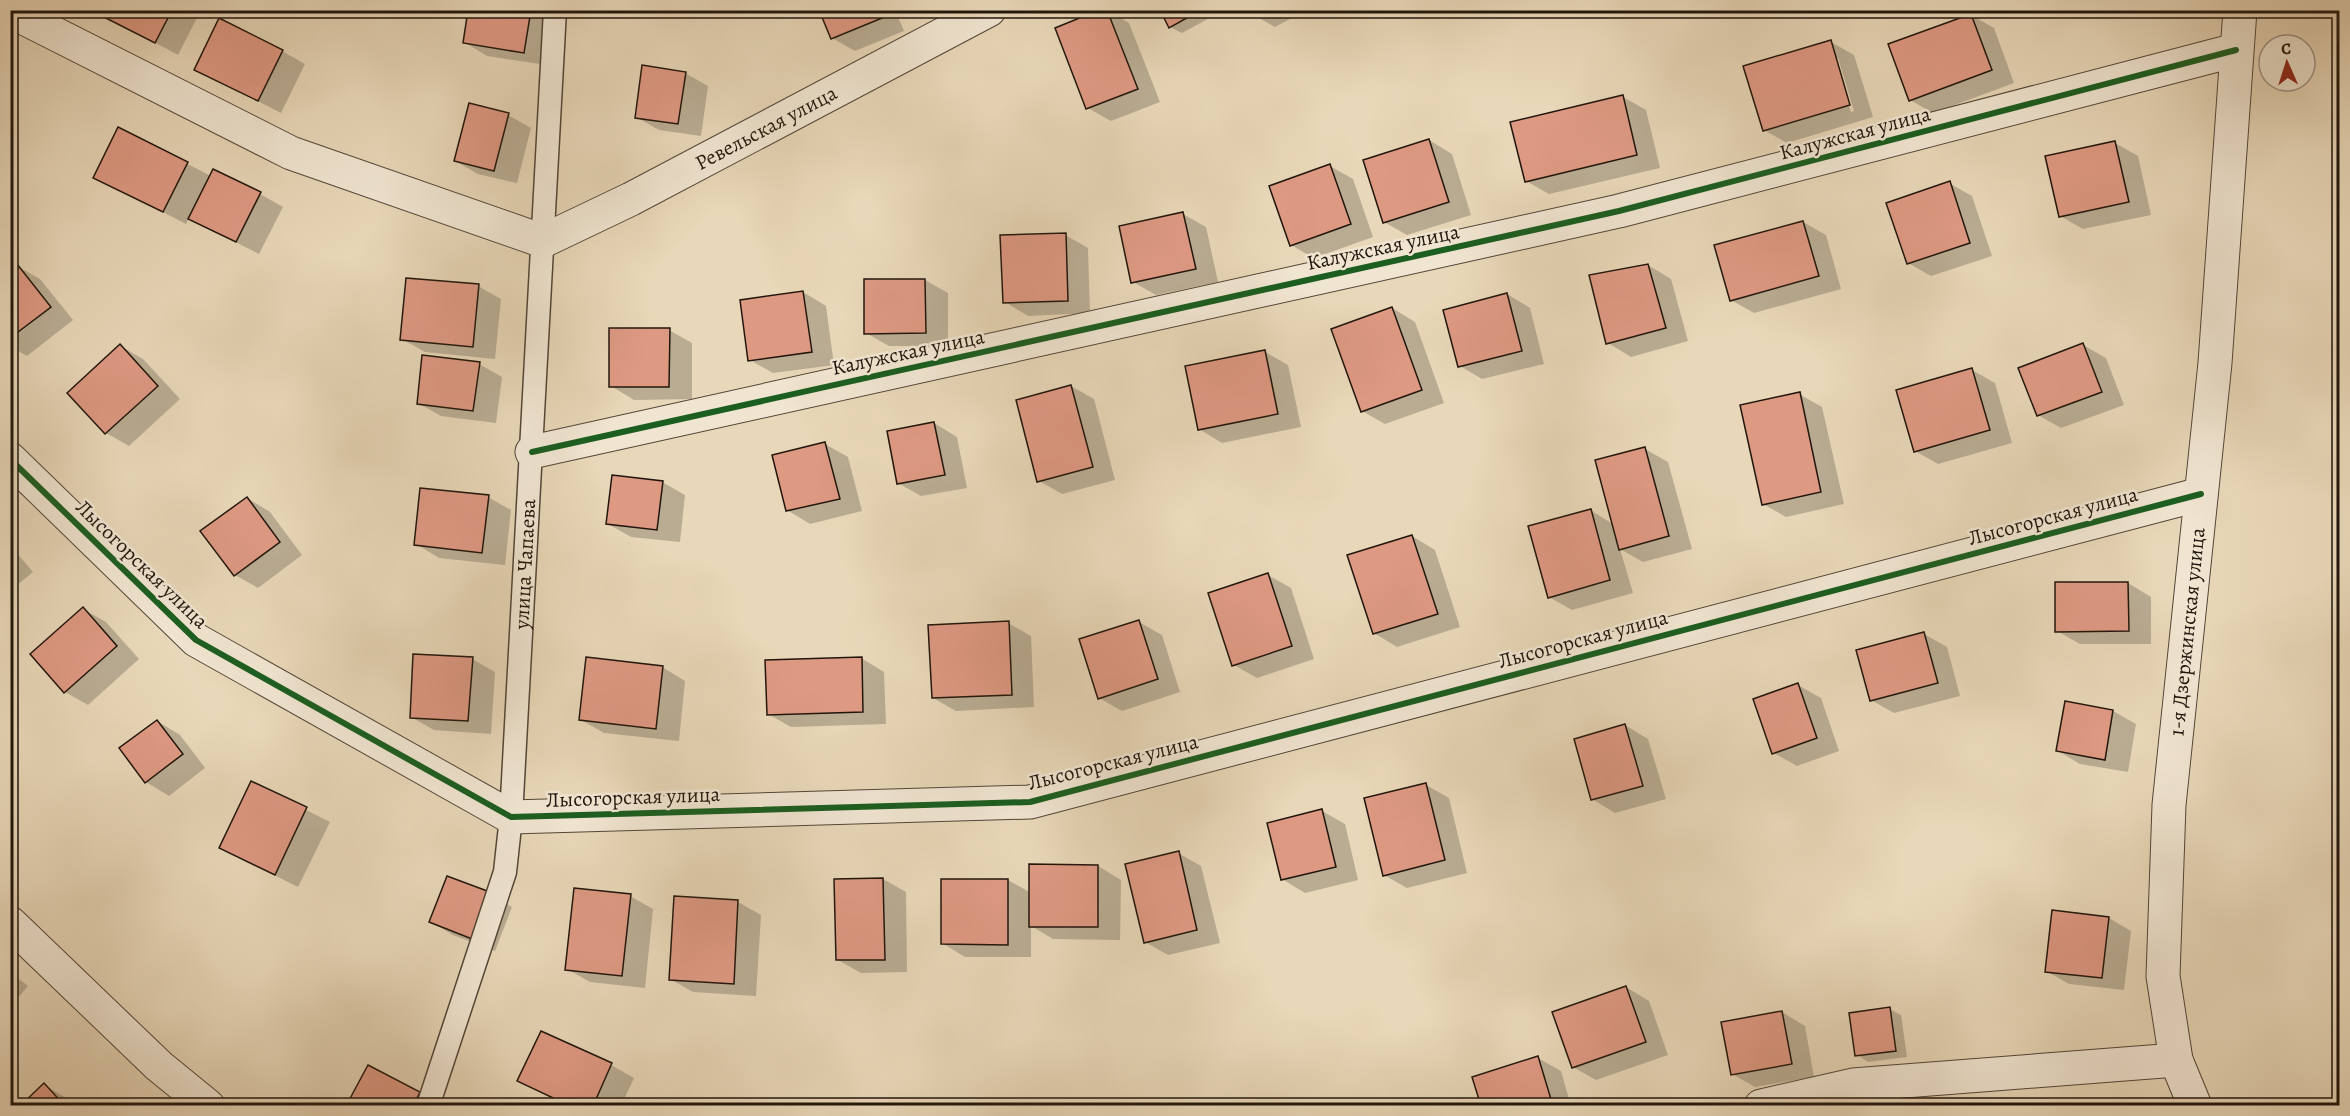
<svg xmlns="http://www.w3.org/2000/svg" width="2350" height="1116" font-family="Alegreya,serif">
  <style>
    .shadow { fill: #0003; fill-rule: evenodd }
    .building { fill: #de9983; stroke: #21160c; stroke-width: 1.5 }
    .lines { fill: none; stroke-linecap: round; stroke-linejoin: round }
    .service-casing { stroke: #534637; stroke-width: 25 }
    .minor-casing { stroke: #534637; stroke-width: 35 }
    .tertiary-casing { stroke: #534637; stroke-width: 35 }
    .service { stroke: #f0e5d1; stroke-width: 22 }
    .minor { stroke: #f0e5d1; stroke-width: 33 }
    .tertiary { stroke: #f0e5d1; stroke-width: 33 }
    .cycleway-casing { stroke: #f0e5d1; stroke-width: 10 }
    .cycleway { stroke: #1b5e20; stroke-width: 6 }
    .labels { text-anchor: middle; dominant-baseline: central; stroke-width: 5; stroke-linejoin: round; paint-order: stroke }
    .street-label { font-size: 21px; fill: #21160c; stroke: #f0e5d1 }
  </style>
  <rect width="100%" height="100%" fill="#e8d7b8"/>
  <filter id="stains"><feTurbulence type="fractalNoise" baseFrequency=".00333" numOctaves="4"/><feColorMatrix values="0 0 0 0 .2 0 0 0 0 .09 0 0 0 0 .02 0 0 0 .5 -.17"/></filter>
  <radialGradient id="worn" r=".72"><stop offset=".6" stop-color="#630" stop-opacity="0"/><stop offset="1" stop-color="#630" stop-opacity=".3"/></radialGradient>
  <g class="shadow">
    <path d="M106,10h95l-23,45 -74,-40z"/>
    <path d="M469,10h87l-9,55 -60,-9 -23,-14z"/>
    <path d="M821,10h74l9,21 -49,20 -23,-13z"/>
    <path d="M1103,10h4l22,13 31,79 -49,19 -23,-13z"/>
    <path d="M1162,10h51l2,5 -33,18 -12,-6z"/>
    <path d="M1250,10h57l-32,17 -23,-13z"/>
    <path d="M1971,15l23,13 20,55 -81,30 -23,-13z"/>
    <path d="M1831,42l23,13 19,62 -86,26 -23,-13zM1835,58h3l16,53 -3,1z"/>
    <path d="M282,51l23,13 -24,49 -85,-44z"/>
    <path d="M685,73l23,13 -7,50 -42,-6 -23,-13z"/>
    <path d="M1623,97l23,13 14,58 -111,26 -23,-13z"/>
    <path d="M508,115l23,13 -14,55 -39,-9 -23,-13z"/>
    <path d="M119,129l92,47 49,18 23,13 -24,47 -70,-36 -3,6 -91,-47z"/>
    <path d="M1429,140l23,14 19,61 -64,20 -23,-13z"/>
    <path d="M2115,143l23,13 13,59 -68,14 -23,-13z"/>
    <path d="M1330,166l23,13 20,58 -59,21 -23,-13z"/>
    <path d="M1949,183l23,13 20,60 -61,20 -23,-13z"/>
    <path d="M1183,214l23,13 12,55 -62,13 -23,-13z"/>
    <path d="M1803,222l23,13 15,54 -87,24 -23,-13z"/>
    <path d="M1065,235l23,13 2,65 -62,3 -23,-14z"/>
    <path d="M1648,265l23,14 17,62 -57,16 -23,-14z"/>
    <path d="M17,266l23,13 33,41 -46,36 -17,-10v-75z"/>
    <path d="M925,280l23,13v53h-59l-23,-13z"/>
    <path d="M478,286l23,13 -6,60 -70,-7 -23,-13z"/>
    <path d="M803,292l23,14 8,59 -61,8 -23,-13z"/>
    <path d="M1507,294l23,14 14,56 -62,15 -22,-13z"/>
    <path d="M1392,308l23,14 29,81 -59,21 -23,-13z"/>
    <path d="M669,330l23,13v56l-58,1 -23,-14z"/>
    <path d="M2083,345l23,13 18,47 -63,23 -23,-13z"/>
    <path d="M120,346l23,13 37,40 -51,47 -23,-13 -37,-40z"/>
    <path d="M1265,352l23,13 13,62 -79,16 -23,-14z"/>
    <path d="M479,364l23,13 -6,46 -55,-7 -23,-13z"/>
    <path d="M1972,370l23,13 17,60 -74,21 -23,-13z"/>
    <path d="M1071,386l23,13 21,81 -53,14 -23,-13z"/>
    <path d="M1799,394l23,13 22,97 -58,13 -23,-13z"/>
    <path d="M934,423l23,14 10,51 -46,8 -23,-13z"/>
    <path d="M825,444l23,13 14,54 -52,13 -23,-14z"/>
    <path d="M1645,449l23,13 24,87 -49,13 -23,-13 13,44 -61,17 -23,-13 41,-87 23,14z"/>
    <path d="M662,482l23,13 -5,47 -49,-5 -23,-13z"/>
    <path d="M488,497l23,13 -6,55 -66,-7 -23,-14z"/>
    <path d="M247,498l23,14 32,43 -44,33 -23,-13z"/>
    <path d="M1412,536l23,14 25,77 -63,20 -23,-14z"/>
    <path d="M10,545l23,27 -23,19z"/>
    <path d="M1268,575l23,13 23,71 -57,19 -23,-13z"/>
    <path d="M2128,583l23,14v47h-71l-23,-13z"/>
    <path d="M83,609l23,13 33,37 -51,46 -23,-13z"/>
    <path d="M1139,622l23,13 18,57 -58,19 -23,-13z"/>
    <path d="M1008,623l23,13 3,71 -78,4 -23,-13z"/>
    <path d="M1924,634l23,13 13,49 -66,17 -23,-13z"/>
    <path d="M861,658l23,14 2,52 -95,3 -23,-13z"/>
    <path d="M472,659l23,13 -4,62 -57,-4 -23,-13z"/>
    <path d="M662,667l23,14 -6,60 -75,-8 -23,-13z"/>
    <path d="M1798,685l23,13 18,53 -42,15 -23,-13z"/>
    <path d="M2113,711l23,13 -8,48 -48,-8 -22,-13z"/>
    <path d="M157,721l23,14 25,33 -36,28 -23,-14 -25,-34z"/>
    <path d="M1625,725l23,14 18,60 -51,14 -23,-14z"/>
    <path d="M252,783l78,39 -32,65 -77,-39z"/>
    <path d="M1426,785l23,13 18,75 -60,15 -23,-13z"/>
    <path d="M1322,811l23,13 13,56 -53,13 -23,-14z"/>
    <path d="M1178,853l23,13 19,77 -52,12 -23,-13z"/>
    <path d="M1098,866l23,14 -1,60 -67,-1 -22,-13v31h-66l-23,-14v-63h66l23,13z"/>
    <path d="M883,879l23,13 1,80 -46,1 -23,-13z"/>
    <path d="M489,894l23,13 -17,44 -42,-16 -22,-13z"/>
    <path d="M630,896l23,13 -8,79 -55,-6 -23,-13z"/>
    <path d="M738,902l23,13 -5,81 -63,-4 -23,-13z"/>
    <path d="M2109,918l22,13 -7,59 -55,-6 -23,-13z"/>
    <path d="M10,972l18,14 -18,21z"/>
    <path d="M1626,987l23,14 19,54 -72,25 -23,-13z"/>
    <path d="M1889,1009l12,6 6,42 -39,5 -11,-7z"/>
    <path d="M1782,1012l23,14 9,51 -59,10 -23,-13z"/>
    <path d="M1538,1058l23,13 10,35h-89z"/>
    <path d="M611,1065l23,13 -13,28h-53l-49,-25z"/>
    <path d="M44,1085l33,19 1,2h-55z"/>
    <path d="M419,1093l21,13 -92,-1z"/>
  </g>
  <g class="building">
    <path d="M104,10h68l-17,33 -53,-27z"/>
    <path d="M468,10h63l-7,43 -61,-10z"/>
    <path d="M819,10h60l3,8 -51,21z"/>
    <path d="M1099,10h8l31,79 -52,20 -31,-81z"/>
    <path d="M1160,10h41l-32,18z"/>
    <path d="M1971,14l21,56 -83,31 -21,-57z"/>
    <path d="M219,18l64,32 -25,51 -64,-31z"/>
    <path d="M1831,40l19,65 -87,26 -20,-65z"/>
    <path d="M642,65l44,7 -8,52 -43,-6z"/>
    <path d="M1623,95l14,60 -112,27 -15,-60z"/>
    <path d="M469,103l40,10 -15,58 -40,-10z"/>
    <path d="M118,127l70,35 -25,50 -70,-34z"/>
    <path d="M1429,139l20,63 -66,21 -20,-63z"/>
    <path d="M2115,141l14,61 -70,15 -14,-61z"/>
    <path d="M1330,164l21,60 -61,22 -21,-60z"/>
    <path d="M213,169l48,23 -25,50 -48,-23z"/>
    <path d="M1950,181l20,62 -63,21 -21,-61z"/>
    <path d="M1183,212l13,57 -65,14 -12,-57z"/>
    <path d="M1803,221l16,55 -89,25 -16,-56z"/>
    <path d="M1066,233l2,68 -65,2 -3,-68z"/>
    <path d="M17,264l34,43 -41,31v-69z"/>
    <path d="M1648,264l18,64 -60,16 -17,-69z"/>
    <path d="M406,278l73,6 -6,63 -73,-7z"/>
    <path d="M864,279h61l1,54 -62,1z"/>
    <path d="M803,291l9,61 -64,9 -8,-61z"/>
    <path d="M1507,293l15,58 -64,16 -15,-57z"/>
    <path d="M1392,307l30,83 -61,22 -30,-83z"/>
    <path d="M609,328h61l-1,59h-60z"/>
    <path d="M2083,343l19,49 -65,24 -19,-48z"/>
    <path d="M120,344l38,42 -53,48 -38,-41z"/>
    <path d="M1265,350l13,64 -80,16 -13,-64z"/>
    <path d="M422,355l58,7 -7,49 -56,-7z"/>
    <path d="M1972,368l18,62 -76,22 -18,-62z"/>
    <path d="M1071,385l22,82 -56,15 -21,-82z"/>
    <path d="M1800,392l21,100 -59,13 -22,-100z"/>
    <path d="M934,422l11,53 -48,9 -10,-53z"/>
    <path d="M825,442l15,57 -54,12 -14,-56z"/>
    <path d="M1645,447l24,89 -50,14 -24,-90z"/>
    <path d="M612,475l51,6 -6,49 -51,-6z"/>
    <path d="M420,488l69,7 -7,58 -68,-8z"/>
    <path d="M247,497l33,45 -46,34 -34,-45z"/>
    <path d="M1591,509l19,71 -62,18 -20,-72z"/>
    <path d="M1412,535l26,79 -65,20 -26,-79z"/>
    <path d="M1268,573l24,73 -60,20 -24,-73z"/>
    <path d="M2055,582h73l1,49 -74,1z"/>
    <path d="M83,607l34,39 -53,47 -34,-39z"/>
    <path d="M1139,620l19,59 -60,20 -19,-60z"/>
    <path d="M1009,621l3,74 -80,3 -4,-73z"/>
    <path d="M1924,632l14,51 -68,18 -14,-51z"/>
    <path d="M413,654l60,3 -5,64 -58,-3z"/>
    <path d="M586,657l77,9 -7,63 -77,-9z"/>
    <path d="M862,657l1,55 -96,3 -2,-55z"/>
    <path d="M1798,683l19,55 -45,16 -19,-55z"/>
    <path d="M2065,701l48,9 -8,50 -49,-9z"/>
    <path d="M157,720l26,34 -38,29 -26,-35z"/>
    <path d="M1625,724l18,62 -52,14 -17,-61z"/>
    <path d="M251,781l56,26 -32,68 -56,-27z"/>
    <path d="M1426,783l19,77 -62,16 -19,-78z"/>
    <path d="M1322,809l14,58 -55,13 -14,-57z"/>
    <path d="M1179,851l18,79 -53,13 -19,-79z"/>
    <path d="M1029,864l69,1v62h-69z"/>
    <path d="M447,876l43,16 -18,47 -43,-17z"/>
    <path d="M883,878l2,82h-49l-2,-81z"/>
    <path d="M941,879h67v66l-67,-1z"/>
    <path d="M574,888l57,6 -9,82 -57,-6z"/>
    <path d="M674,896l64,4 -4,84 -65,-4z"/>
    <path d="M2052,910l57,7 -7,61 -57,-6z"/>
    <path d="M1626,986l20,56 -74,26 -20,-56z"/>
    <path d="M1890,1007l6,44 -41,5 -6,-43z"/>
    <path d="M1782,1011l10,53 -61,11 -10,-53z"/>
    <path d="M541,1031l71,32 -19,43h-23l-53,-25z"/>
    <path d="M1538,1056l15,50h-72l-9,-29z"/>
    <path d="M368,1065l52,27 -7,14h-67z"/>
    <path d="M44,1083l21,23h-45z"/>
  </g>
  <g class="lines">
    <g class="service-casing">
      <g id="service">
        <path id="s1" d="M428,1106l77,-234 6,-55 44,-807"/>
      </g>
    </g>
    <g class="minor-casing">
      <g id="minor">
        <path id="s2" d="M10,11l281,142 252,88 88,-42 358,-189"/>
        <path d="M532,452l1087,-241 617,-161"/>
        <path d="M10,923l149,143 49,40"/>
        <path d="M1761,1106l92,-21 323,-25"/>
      </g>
    </g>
    <g class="tertiary-casing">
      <g id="tertiary">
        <path d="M10,459l186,181 315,177 519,-15 1171,-308"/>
        <path id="s3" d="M2195,1106l-19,-46 -13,-84 6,-171 46,-442 25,-353"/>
      </g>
    </g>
    <use href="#service" class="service"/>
    <use href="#minor" class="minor"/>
    <use href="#tertiary" class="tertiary"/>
    <g class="cycleway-casing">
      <g id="cycleway">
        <path d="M532,452l1087,-241 617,-161"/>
        <path d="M10,459l186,181 315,177 519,-15 1171,-308"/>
      </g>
    </g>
    <use href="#cycleway" class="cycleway"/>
  </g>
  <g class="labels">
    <g class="street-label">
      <text stroke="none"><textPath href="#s2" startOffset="832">Ревельская улица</textPath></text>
      <text transform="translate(1855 133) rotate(-15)">Калужская улица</text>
      <text transform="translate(1383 247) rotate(-12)">Калужская улица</text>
      <text transform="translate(908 352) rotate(-12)">Калужская улица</text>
      <text transform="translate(2053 516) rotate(-15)">Лысогорская улица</text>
      <text transform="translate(142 564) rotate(44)">Лысогорская улица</text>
      <text stroke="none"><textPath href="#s1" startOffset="555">улица Чапаева</textPath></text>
      <text stroke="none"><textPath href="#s3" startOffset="480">1-я Дзержинская улица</textPath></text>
      <text transform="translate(1583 639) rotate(-15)">Лысогорская улица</text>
      <text transform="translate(1113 762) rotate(-14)">Лысогорская улица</text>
      <text transform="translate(633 797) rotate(-2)">Лысогорская улица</text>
    </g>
  </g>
  <rect width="2350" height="1116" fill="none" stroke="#e8d7b8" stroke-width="36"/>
  <rect x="12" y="12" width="2326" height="1092" fill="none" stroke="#21160c" stroke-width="3"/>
  <rect x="18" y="18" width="2314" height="1080" fill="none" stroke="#21160c" stroke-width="1.5"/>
  <g transform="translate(2287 63) rotate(357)"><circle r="28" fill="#f0e5d1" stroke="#9d9282" stroke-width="1.5"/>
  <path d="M0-4.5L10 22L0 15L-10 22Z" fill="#8f2418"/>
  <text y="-9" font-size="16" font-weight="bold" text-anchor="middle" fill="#21160c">С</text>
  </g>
  <rect width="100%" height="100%" filter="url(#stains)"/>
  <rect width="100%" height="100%" fill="url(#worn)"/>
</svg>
